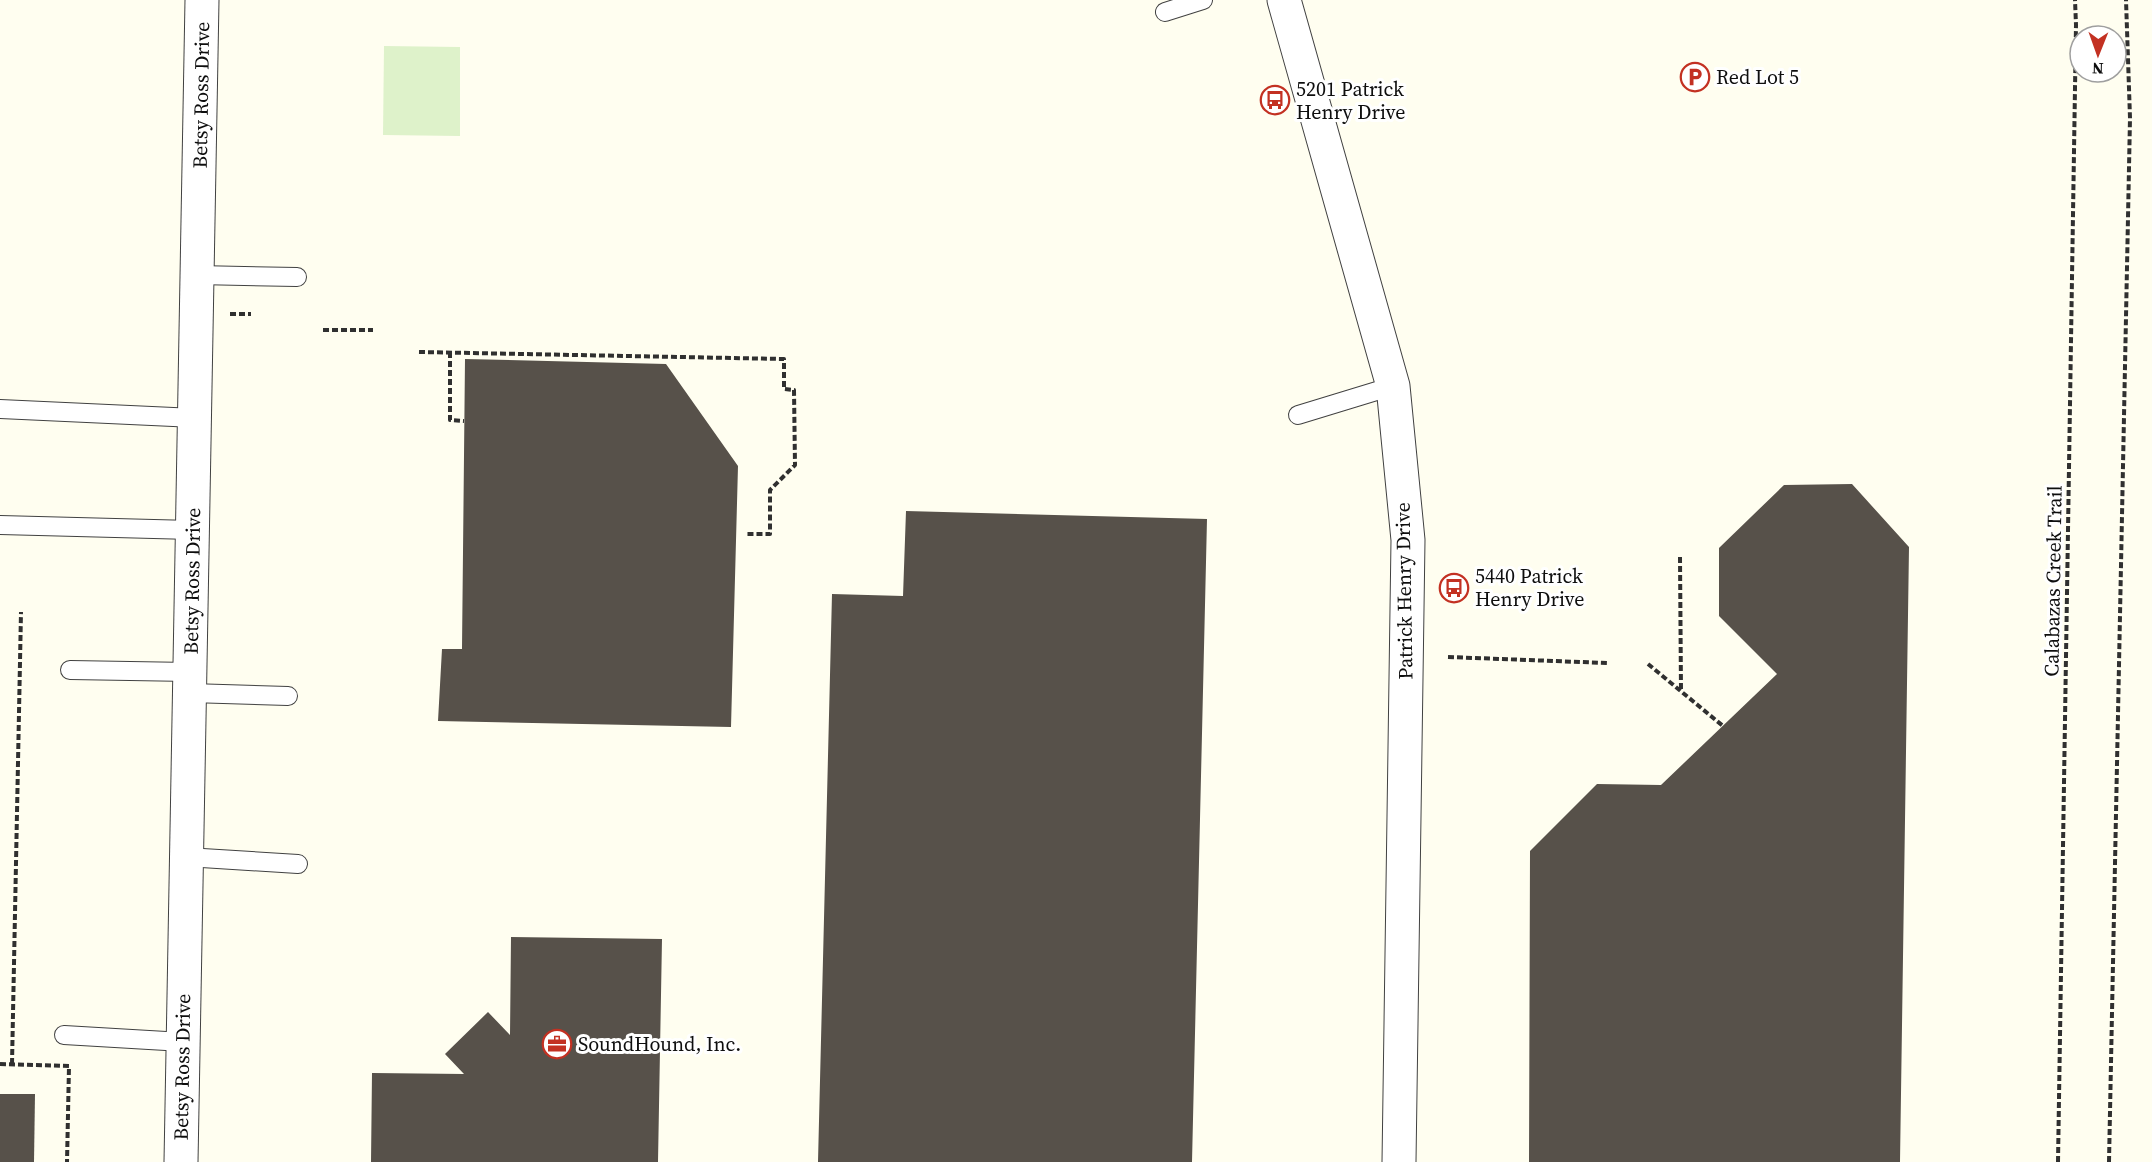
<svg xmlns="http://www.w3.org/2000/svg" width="2152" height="1162" font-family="'Source Serif 4',serif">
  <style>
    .pitch { fill: #def2ca }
    .building { fill: #57514a }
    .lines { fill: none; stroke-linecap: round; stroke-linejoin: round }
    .service-casing { stroke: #414141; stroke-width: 20 }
    .minor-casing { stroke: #414141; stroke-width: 35 }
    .tertiary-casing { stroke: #414141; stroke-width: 35 }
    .path { stroke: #303030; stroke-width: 4; stroke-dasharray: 6 3; stroke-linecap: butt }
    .service { stroke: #fff; stroke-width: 18 }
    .minor { stroke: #fff; stroke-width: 33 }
    .tertiary { stroke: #fff; stroke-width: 33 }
    .labels { text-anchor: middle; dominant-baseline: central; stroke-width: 6; stroke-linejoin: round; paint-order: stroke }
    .poi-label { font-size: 20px; fill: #0e0e0e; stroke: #fff; text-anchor: start }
    .street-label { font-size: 20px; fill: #0e0e0e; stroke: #fff }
  </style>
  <rect width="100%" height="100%" fill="#fffef0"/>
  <path class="pitch" d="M384,46l76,1v89l-77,-1z"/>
  <g class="building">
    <path d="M465,359l201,5 72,102 -7,261 -293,-6 4,-72h20z"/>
    <path d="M1852,484l57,63 -9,615h-371l1,-311 67,-67 64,1 116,-111 -58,-58v-68l65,-63z"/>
    <path d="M906,511l301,8 -15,643h-374l14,-568 71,2z"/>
    <path d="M511,937l151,2 -4,223h-287l1,-89 92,1 -19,-20 43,-42 22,23z"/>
    <path d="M0,1094h35l-1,68h-34z"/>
  </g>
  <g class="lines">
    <g class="service-casing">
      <g id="service">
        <path d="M1165,12l38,-12"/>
        <path d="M197,275l100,2"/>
        <path d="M0,409l195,9"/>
        <path d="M1298,415l95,-29"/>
        <path d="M0,525l192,5"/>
        <path d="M70,670l120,2"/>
        <path d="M190,693l98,3"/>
        <path d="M186,857l112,7"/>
        <path d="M64,1035l119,7"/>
      </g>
    </g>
    <g class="minor-casing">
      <path id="minor" d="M181,1162l21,-1162"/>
    </g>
    <g class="tertiary-casing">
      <path id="tertiary" d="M1284,0l109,386 15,154 -9,622"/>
    </g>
    <g class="path">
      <path d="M230,314h21"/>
      <path d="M323,330h50"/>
      <path d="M419,352l365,7v30l10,1 1,75 -25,25v44h-23"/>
      <path d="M450,352v68l14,1"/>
      <path d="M1680,557l1,134"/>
      <path d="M1448,657l159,6"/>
      <path d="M1648,664l75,62"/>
      <path d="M0,1064l69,2 -2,96"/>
      <path d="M12,1064l9,-452"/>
      <path d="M2058,1162l18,-1137 -1,-25"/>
      <path d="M2109,1162l21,-1044 -4,-118"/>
    </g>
    <use href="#service" class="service"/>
    <use href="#minor" class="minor"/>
    <use href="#tertiary" class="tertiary"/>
  </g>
  <defs>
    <g id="parking-ring" transform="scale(1.5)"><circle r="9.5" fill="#fff" stroke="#c33122" stroke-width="1.5"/><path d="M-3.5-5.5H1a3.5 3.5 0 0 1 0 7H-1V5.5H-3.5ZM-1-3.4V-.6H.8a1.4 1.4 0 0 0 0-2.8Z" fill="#c33122"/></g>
    <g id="bus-ring" transform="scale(1.5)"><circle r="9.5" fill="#fff" stroke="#c33122" stroke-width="1.5"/><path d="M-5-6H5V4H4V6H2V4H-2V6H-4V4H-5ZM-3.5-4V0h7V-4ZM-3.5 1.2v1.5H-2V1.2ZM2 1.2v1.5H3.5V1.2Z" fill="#c33122"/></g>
    <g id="office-ring" transform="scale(1.5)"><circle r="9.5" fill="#fff" stroke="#c33122" stroke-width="1.5"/><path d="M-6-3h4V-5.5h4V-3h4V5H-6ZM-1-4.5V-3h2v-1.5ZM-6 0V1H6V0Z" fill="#c33122"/></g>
  </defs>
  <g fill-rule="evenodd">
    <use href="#parking-ring" x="1695" y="77"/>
    <use href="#bus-ring" x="1275" y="100"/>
    <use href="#bus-ring" x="1454" y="588"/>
    <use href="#office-ring" x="557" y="1044"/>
  </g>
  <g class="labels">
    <g class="poi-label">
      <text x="1716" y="77">Red Lot 5</text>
      <text x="1296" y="89">5201 Patrick<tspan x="1296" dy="23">Henry Drive</tspan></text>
      <text x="1475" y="576">5440 Patrick<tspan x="1475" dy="23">Henry Drive</tspan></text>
      <text x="578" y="1044">SoundHound, Inc.</text>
    </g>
    <g class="street-label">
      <text transform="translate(201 95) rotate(-89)">Betsy Ross Drive</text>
      <text transform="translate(192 581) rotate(-89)">Betsy Ross Drive</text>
      <text transform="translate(2053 581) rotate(-89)">Calabazas Creek Trail</text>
      <text transform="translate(1404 591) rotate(-91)">Patrick Henry Drive</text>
      <text transform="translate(182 1067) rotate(-89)">Betsy Ross Drive</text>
    </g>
  </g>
  <g transform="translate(2098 54) rotate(181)"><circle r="28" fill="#ffffff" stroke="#9f9f9f" stroke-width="1.5"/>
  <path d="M0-4.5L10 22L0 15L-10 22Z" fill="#c33122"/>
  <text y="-9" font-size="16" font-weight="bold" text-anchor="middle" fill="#0e0e0e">N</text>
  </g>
</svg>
